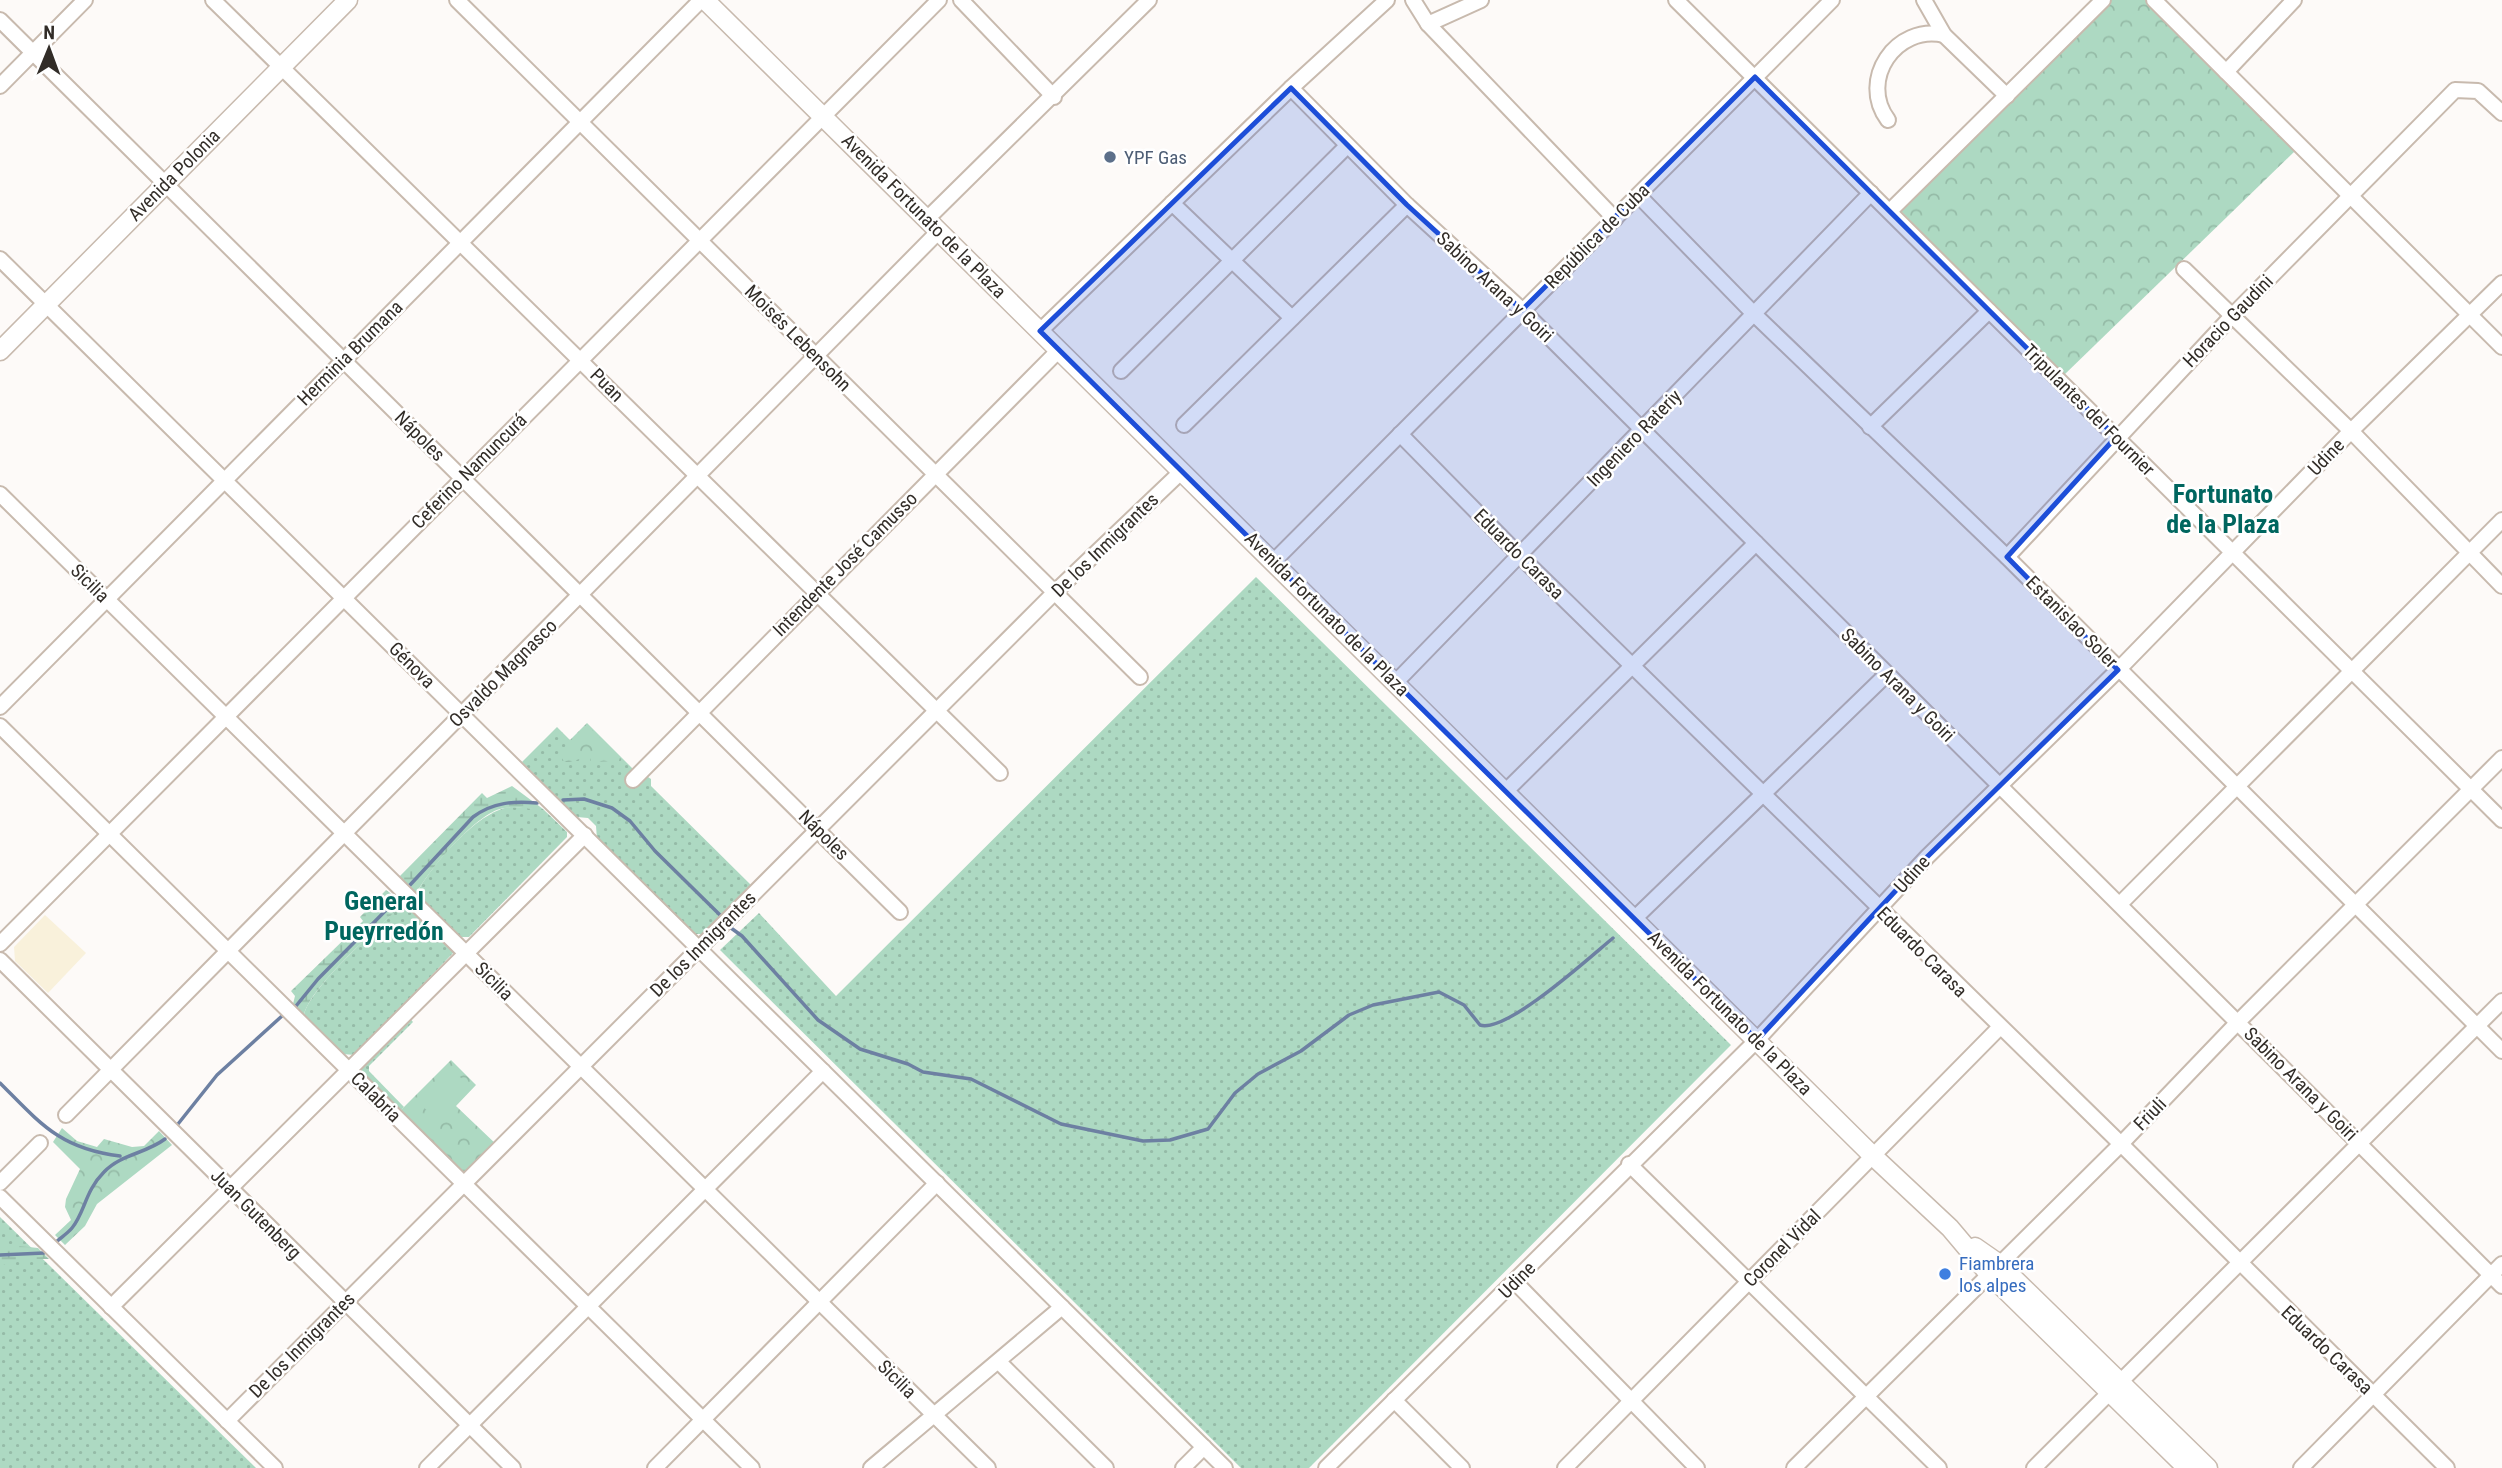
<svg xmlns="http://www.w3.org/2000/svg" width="2502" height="1468" font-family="'Roboto Condensed',sans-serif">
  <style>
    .education { fill: #f9f1db }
    .grass { fill: url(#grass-dots) }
    .forest { fill: url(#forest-crowns) }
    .wetland { fill: url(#wetland-marsh) }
    .pitch { fill: #add9c2 }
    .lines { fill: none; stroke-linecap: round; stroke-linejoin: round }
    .stream { stroke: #6d80a2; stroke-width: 3.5 }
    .minor-casing { stroke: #c8baae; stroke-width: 18 }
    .major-casing { stroke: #c8baae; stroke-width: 21 }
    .minor { stroke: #fff; stroke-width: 14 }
    .major { stroke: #fff; stroke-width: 18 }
    .marked { fill: #1d4ed8; fill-opacity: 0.2; stroke: #1d4ed8; stroke-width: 5; stroke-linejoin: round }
    .service-dot { fill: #5c6f8a; stroke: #fff; stroke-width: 2.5 }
    .shop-dot { fill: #3f7fe0; stroke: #fff; stroke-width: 2.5 }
    .labels { text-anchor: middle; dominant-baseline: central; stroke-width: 5; stroke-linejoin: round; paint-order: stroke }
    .service-label { font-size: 19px; fill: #4e5e75; stroke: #fff; text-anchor: start }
    .street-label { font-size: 19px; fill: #322d28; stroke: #fff }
    .shop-label { font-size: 19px; fill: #366cbe; stroke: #fff; text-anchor: start }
    .district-label { font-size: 26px; font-weight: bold; fill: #00665f; stroke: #fff }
  </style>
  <defs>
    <pattern id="grass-dots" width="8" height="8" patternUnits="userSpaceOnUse" patternTransform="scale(1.75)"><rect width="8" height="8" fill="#add9c2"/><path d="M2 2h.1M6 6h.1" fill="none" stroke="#95bba7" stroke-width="1.8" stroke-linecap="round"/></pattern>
    <pattern id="forest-crowns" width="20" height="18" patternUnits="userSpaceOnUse" patternTransform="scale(1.75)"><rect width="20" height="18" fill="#add9c2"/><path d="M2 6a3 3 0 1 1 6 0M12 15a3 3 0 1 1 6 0" fill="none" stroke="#95bba7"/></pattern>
    <pattern id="wetland-marsh" width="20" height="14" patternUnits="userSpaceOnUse" patternTransform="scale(1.75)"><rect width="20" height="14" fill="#add9c2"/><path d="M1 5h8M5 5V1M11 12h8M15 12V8" fill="none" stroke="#95bba7"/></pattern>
  </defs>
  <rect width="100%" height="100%" fill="#fdfaf8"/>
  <path class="education" d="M45,915l41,38 -38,40 -33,-32 -1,-14z"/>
  <g class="grass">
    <path d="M1256,577l475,468 -422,423h-68l-521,-518 39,-37 77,83z"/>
    <path d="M587,723l47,47 -8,9 7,7 12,-11 6,4v7l101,100 -48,48h-10l-97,-95 -1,-13 -8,-8 -11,-1 -55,-55 35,-35 13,13z"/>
    <path d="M511,807l32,2 24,23v5l-98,100h-10l-43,-43c15,-28 62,-84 95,-87z"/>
    <path d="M407,900l48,49 -1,3 -99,103 -13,-1 -38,-39c7,-30 78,-90 103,-115z"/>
    <path d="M407,1015l6,7 -44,44v5l35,36 -5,5 -40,-40 -1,-6z"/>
    <path d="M0,1217l256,251h-256z"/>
  </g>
  <g class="forest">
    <path d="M2110,0h35l150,151 -232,225 -163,-166z"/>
    <path d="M587,725l33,32 -1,4 -28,1 -1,-5c-10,0 -16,6 -26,5l-2,-4c7,-11 13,-26 25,-33z"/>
    <path d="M451,1060l25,25 -20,21 42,40 -28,28h-7l-64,-62z"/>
    <path d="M62,1128l15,13 20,6 7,-8 28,8 12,-1 15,-15 13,14 -75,59 -12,22 -20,19 -10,-10 16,-15 -6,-13 1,-8 14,-30 -27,-27z"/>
  </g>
  <g class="wetland">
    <path d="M512,786l31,23c-14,1 -29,-4 -43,0 -26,7 -72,62 -84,85l-17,-17 83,-84 5,5z"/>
    <path d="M386,890l18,13c-24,24 -93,82 -100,112l-11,-11 2,-8 -4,-5 72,-70 -3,-4z"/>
    <path d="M9,1245l29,3 11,11h-26l-23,7v-20z"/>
  </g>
  <path class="pitch" d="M450,1067l20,20 -33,33 -20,-19z"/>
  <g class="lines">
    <g class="stream">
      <path d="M563,800l21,-1 28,9 18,13 25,30 65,64"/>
      <path d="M410,885l63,-68c20,-15 41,-16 64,-14"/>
      <path d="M731,928l11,8 76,84 42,29 48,15 15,8 48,7 90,45 82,17 27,-1 38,-11 27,-36 23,-19 43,-23 48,-36 24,-10 66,-13 25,13 16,20c26,9 111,-69 133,-87"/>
      <path d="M296,1006l22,-27 80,-81"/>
      <path d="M0,1083c40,40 60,66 120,73"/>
      <path d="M178,1124l39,-49 65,-59"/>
      <path d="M55,1243c5,-5 12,-9 17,-15 13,-16 13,-37 32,-56 17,-18 41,-18 61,-33"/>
      <path d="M0,1255l44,-2"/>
    </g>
    <g class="minor-casing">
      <g id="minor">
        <path d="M213,0l787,773"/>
        <path d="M457,0l683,677"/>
        <path d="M961,0l93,97"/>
        <path d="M1413,0l15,24 187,195"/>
        <path d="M1676,0l826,820"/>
        <path d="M1924,0l20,35 63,61"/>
        <path d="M2154,0l348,347"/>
        <path d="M0,20l900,892"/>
        <path d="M1428,24l53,-24"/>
        <path d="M2226,72l68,-72"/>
        <path d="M0,86l85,-86"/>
        <path d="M1291,88l116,117 115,105 980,976"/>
        <path d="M1888,120c-30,-40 8,-96 56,-85"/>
        <path d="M1639,196l116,119 252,242 495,494"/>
        <path d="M1172,203l120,115"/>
        <path d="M1890,211l213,-211"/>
        <path d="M927,219l222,-219"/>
        <path d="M0,259l1225,1209"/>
        <path d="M2184,269l167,162 151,155"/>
        <path d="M1040,331l251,-243 96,-88"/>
        <path d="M1121,371l226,-225"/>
        <path d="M1184,425l223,-220"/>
        <path d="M1870,427l119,-116"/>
        <path d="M1400,434l119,121 602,589 326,324"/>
        <path d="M0,494l988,974"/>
        <path d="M2007,557l225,-241 223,-226 23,1 24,22"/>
        <path d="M1274,561l558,-561"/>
        <path d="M1396,682l475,-489"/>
        <path d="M0,707l701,-707"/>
        <path d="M0,726l752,742"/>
        <path d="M633,780l426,-430"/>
        <path d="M1506,791l250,-248"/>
        <path d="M2120,904l382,-384"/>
        <path d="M1635,918l251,-243"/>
        <path d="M0,944l939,-944"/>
        <path d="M0,960l513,508"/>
        <path d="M66,1115l873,-884"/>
        <path d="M1629,1164l310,304"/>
        <path d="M0,1183l40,-40"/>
        <path d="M0,1197l275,271"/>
        <path d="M1515,1282l182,186"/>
        <path d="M111,1307l474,-472"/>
        <path d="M999,1362l107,106"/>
        <path d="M1394,1400l68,68"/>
        <path d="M227,1421l828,-829 127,-121"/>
        <path d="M427,1468l396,-397"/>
        <path d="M655,1468l282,-285"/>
        <path d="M871,1468l191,-161"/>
        <path d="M1183,1468l21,-21"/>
        <path d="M1326,1468l431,-428 170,-183 191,-187 233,-239 151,-148"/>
        <path d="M1565,1468l434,-440"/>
        <path d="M1794,1468l327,-324 117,-122 264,-264"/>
        <path d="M2034,1468l468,-467"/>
        <path d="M2301,1468l201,-204"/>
      </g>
    </g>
    <g class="major-casing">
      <g id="major">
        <path d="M705,0l1168,1156 77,72 38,45 199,195"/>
        <path d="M0,351l348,-351"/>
        <path d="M1975,1247l23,16 210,205"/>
      </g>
    </g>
    <use href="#minor" class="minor"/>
    <use href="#major" class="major"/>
  </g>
  <path class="marked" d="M1755,77l361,360 -109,120 111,113 -191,187 -170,183 -717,-709 251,-243 116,117 115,105z"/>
  <circle class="service-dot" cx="1110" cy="157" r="7"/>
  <circle class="shop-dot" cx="1945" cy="1274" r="7"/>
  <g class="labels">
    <g class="service-label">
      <text x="1124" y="157">YPF Gas</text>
    </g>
    <g class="street-label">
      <text transform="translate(174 175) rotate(-45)">Avenida Polonia</text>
      <text transform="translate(924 216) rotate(45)">Avenida Fortunato de la Plaza</text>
      <text transform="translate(1597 236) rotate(-45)">República de Cuba</text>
      <text transform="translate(1495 287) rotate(43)">Sabino Arana y Goiri</text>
      <text transform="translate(2228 321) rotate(-46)">Horacio Gaudini</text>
      <text transform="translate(798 338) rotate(45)">Moisés Lebensohn</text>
      <text transform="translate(350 353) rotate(-45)">Herminia Brumana</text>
      <text transform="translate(607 385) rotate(45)">Puan</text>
      <text transform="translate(2089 410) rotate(45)">Tripulantes del Fournier</text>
      <text transform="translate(420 436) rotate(45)">Nápoles</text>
      <text transform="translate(1634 438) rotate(-46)">Ingeniero Rateriy</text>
      <text transform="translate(2326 457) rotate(-46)">Udine</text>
      <text transform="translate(469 471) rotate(-45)">Ceferino Namuncurá</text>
      <text transform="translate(1105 545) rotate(-44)">De los Inmigrantes</text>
      <text transform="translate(1519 554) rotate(45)">Eduardo Carasa</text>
      <text transform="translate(845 564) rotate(-45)">Intendente José Camusso</text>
      <text transform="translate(90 583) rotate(45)">Sicilia</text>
      <text transform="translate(1327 614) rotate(45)">Avenida Fortunato de la Plaza</text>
      <text transform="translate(2072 622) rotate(45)">Estanislao Soler</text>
      <text transform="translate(412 665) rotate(45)">Génova</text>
      <text transform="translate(503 673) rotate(-45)">Osvaldo Magnasco</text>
      <text transform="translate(1898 685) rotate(45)">Sabino Arana y Goiri</text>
      <text transform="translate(824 835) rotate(45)">Nápoles</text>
      <text transform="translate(1912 874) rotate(-48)">Udine</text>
      <text transform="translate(703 944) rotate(-45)">De los Inmigrantes</text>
      <text transform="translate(1922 952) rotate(45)">Eduardo Carasa</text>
      <text transform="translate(494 981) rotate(45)">Sicilia</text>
      <text transform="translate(1730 1013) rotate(45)">Avenida Fortunato de la Plaza</text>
      <text transform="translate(2301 1084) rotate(45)">Sabino Arana y Goiri</text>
      <text transform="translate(376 1097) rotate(45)">Calabria</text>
      <text transform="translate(2150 1114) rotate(-46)">Friuli</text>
      <text transform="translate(256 1214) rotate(45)">Juan Gutenberg</text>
      <text transform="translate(1782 1248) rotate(-45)">Coronel Vidal</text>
      <text transform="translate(1517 1280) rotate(-45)">Udine</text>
      <text transform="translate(302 1345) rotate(-45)">De los Inmigrantes</text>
      <text transform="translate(2327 1350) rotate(44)">Eduardo Carasa</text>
      <text transform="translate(897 1379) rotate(45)">Sicilia</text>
    </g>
    <g class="shop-label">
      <text x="1959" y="1263">Fiambrera<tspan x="1959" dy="22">los alpes</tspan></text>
    </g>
    <g class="district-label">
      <text x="2223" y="494">Fortunato<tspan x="2223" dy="30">de la Plaza</tspan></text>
      <text x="384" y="901">General<tspan x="384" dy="30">Pueyrredón</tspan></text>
    </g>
  </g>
  <g transform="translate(49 49) rotate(1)" stroke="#ffffff" stroke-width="5" paint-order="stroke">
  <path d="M0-5L12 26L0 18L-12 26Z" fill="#322d28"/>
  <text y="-10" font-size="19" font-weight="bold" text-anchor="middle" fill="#322d28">N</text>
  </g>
</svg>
